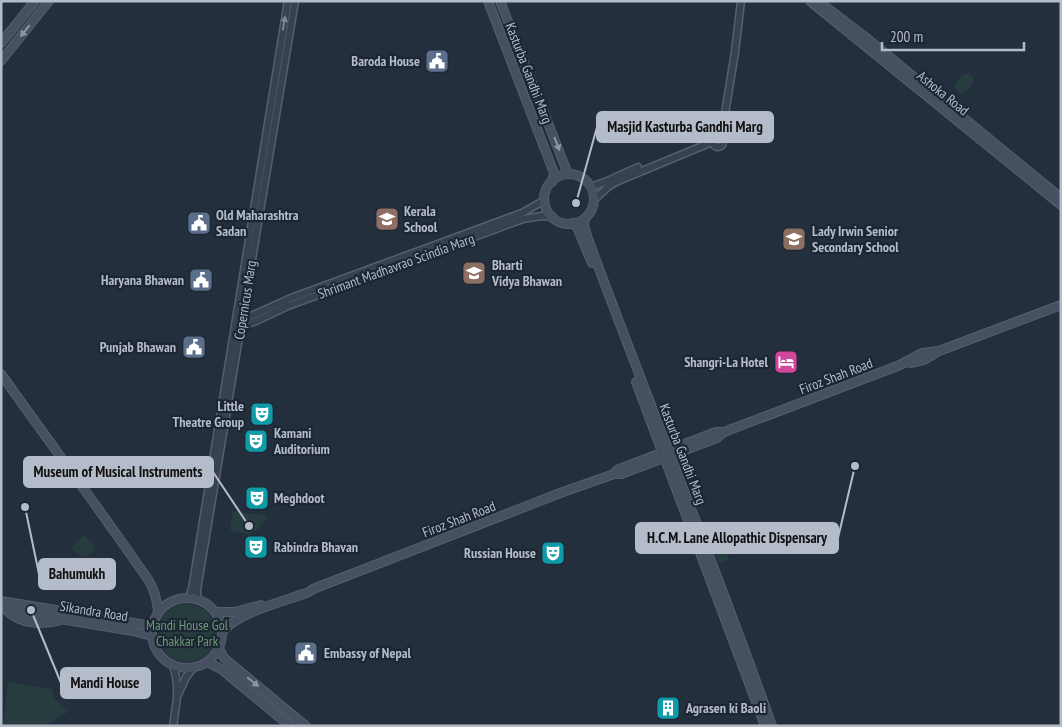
<svg xmlns="http://www.w3.org/2000/svg" width="1062" height="727" font-family="'PT Sans Narrow',sans-serif">
  <style>
    .green { fill: #263c3f }
    .lines { fill: none; stroke-linecap: round; stroke-linejoin: round }
    .tertiary-casing { stroke: #565f6c; stroke-width: 9 }
    .secondary-casing { stroke: #565f6c; stroke-width: 10 }
    .tertiary { stroke: #38414e; stroke-width: 6 }
    .secondary { stroke: #465061; stroke-width: 8 }
    .oneway { fill: #7c8592 }
    .oneway2 { fill: #8e96a5 }
    .labels { text-anchor: middle; dominant-baseline: central; stroke-width: 4.5; stroke-linejoin: round; paint-order: stroke }
    .poi-label { font-size: 14px; font-weight: bold; fill: #b4bcc9; stroke: #1d2633; text-anchor: start }
    .street-label { font-size: 14px; fill: #b4bcc9; stroke: #1d2633 }
    .park-label { font-size: 14px; fill: #6b9a76; stroke: #1d2633 }
    .leader { fill: none; stroke: #b4bcc9; stroke-width: 2 }
    .callout-dot { fill: #b4bcc9; stroke: #1d2633; stroke-width: 2 }
    .callout { fill: #b4bcc9; stroke: #b4bcc9; stroke-width: 2 }
    .callout-label { font-size: 15px; text-anchor: middle; font-weight: bold; fill: #111 }
  </style>
  <rect width="100%" height="100%" fill="#242f3e"/>
  <g class="green">
    <path d="M969,73l5,5c-2,7 -6,14 -14,16l-6,-7c3,-7 7,-13 15,-14z"/>
    <path d="M232,511l36,5c-16,21 -13,20 -38,14z"/>
    <path d="M85,535l9,10v4l-8,8h-4l-9,-7 -1,-4z"/>
    <path d="M723,543l6,17 -10,3 -6,-16z"/>
    <circle cx="187" cy="633" r="29"/>
    <path d="M8,682l44,7 2,9 15,13 -23,15h-43z"/>
  </g>
  <g class="lines">
    <g class="tertiary-casing">
      <g id="tertiary">
        <circle cx="718" cy="142" r="5"/>
        <path d="M721,138l14,-86 6,-51"/>
        <path d="M591,187l14,-5 33,-15"/>
        <path d="M594,200l15,-14 9,-5 94,-39"/>
        <path d="M240,321l51,-23 231,-85 23,-13"/>
        <path d="M237,327l17,-5 34,-16 235,-87 18,-3 12,1"/>
        <path d="M189,598l3,-9 96,-588"/>
        <path d="M197,599v-9l98,-589"/>
        <path d="M172,664c9,20 4,42 1,62"/>
        <path d="M178,695l8,-18 8,-10"/>
      </g>
    </g>
    <g class="secondary-casing">
      <g id="secondary">
        <path d="M488,1l66,172 -2,9"/>
        <path d="M500,1l68,173"/>
        <path d="M810,1l251,204"/>
        <path d="M818,1l51,39 192,158"/>
        <path d="M1,43l34,-42"/>
        <path d="M1,61l48,-60"/>
        <circle cx="569" cy="199" r="25"/>
        <path d="M585,218l-1,7 3,11c60,164 127,325 185,490"/>
        <path d="M572,223l5,4 15,36"/>
        <path d="M910,363l14,-3 15,-9 122,-46"/>
        <path d="M1,374c49,69 100,137 148,207 6,10 8,19 9,30"/>
        <path d="M636,382l129,344"/>
        <path d="M614,474l3,-4 99,-38h8l176,-67 22,-12 17,-2"/>
        <circle cx="187" cy="633" r="35"/>
        <path d="M1,601l139,23 13,1"/>
        <path d="M1,609l132,22 19,5"/>
        <path d="M7,611c16,14 34,14 54,9"/>
        <path d="M216,612h19l26,-7"/>
        <path d="M223,631c16,-19 62,-30 86,-39l4,-3 250,-97 51,-18h7l96,-36 7,-6"/>
        <path d="M219,649l5,9 82,68"/>
        <path d="M207,662l14,7 69,57"/>
      </g>
    </g>
    <use href="#tertiary" class="tertiary"/>
    <use href="#secondary" class="secondary"/>
  </g>
  <defs><path id="oneway-solid" d="M-6-.8H1V-3.2L6.5 0L1 3.2V.8H-6Z" transform="scale(1.25)"/></defs>
  <use class="oneway" href="#oneway-solid" transform="translate(284 23) rotate(-81)"/>
  <g class="oneway2">
    <use href="#oneway-solid" transform="translate(25 31) rotate(129)"/>
    <use href="#oneway-solid" transform="translate(557 144) rotate(69)"/>
    <use href="#oneway-solid" transform="translate(253 682) rotate(39)"/>
  </g>
  <defs>
    <g id="civic-square" transform="scale(1.25)"><rect x="-9" y="-9" width="18" height="18" rx="4" fill="#5c6f8a" stroke="#1d2633"/><path d="M-.6-6.5H3V-4.5H.6V-3L4-1V1h2V6H-6V1h2V-1L-.6-3ZM-1.2 2.5V6h2.4V2.5Z" fill="#fff"/></g>
    <g id="school-square" transform="scale(1.25)"><rect x="-9" y="-9" width="18" height="18" rx="4" fill="#8d6e63" stroke="#1d2633"/><path d="M0-5L7-2L0 1L-7-2ZM-4 1L0 2.5L4 1V4Q0 6-4 4Z" fill="#fff"/></g>
    <g id="hotel-square" transform="scale(1.25)"><rect x="-9" y="-9" width="18" height="18" rx="4" fill="#d1479c" stroke="#1d2633"/><path d="M-6-4.5h1.5V1H6V5H4.5V3h-9V5H-6ZM-4 0a1.8 1.8 0 1 1 3.6 0ZM.5 0V-2.5h3Q6-2.5 6 0Z" fill="#fff"/></g>
    <g id="theatre-square" transform="scale(1.25)"><rect x="-9" y="-9" width="18" height="18" rx="4" fill="#0f9aa8" stroke="#1d2633"/><path d="M-5-5.5Q0-4 5-5.5V0Q5 5 0 6Q-5 5-5 0ZM-3.3-2.5H-1v1.5H-3.3ZM1-2.5H3.3v1.5H1ZM-2.8 1Q0 5.5 2.8 1Z" fill="#fff"/></g>
    <g id="building-square" transform="scale(1.25)"><rect x="-9" y="-9" width="18" height="18" rx="4" fill="#0f9aa8" stroke="#1d2633"/><path d="M-4-6H4V6H1V3H-1V6H-4ZM-2.5-4.3h1.7v1.8h-1.7ZM.8-4.3h1.7v1.8H.8ZM-2.5-1h1.7V.8h-1.7ZM.8-1h1.7V.8H.8Z" fill="#fff"/></g>
  </defs>
  <g fill-rule="evenodd">
    <use href="#civic-square" x="437" y="61"/>
    <use href="#school-square" x="387" y="219"/>
    <use href="#civic-square" x="199" y="223"/>
    <use href="#school-square" x="794" y="239"/>
    <use href="#school-square" x="474" y="273"/>
    <use href="#civic-square" x="201" y="280"/>
    <use href="#civic-square" x="194" y="347"/>
    <use href="#hotel-square" x="786" y="362"/>
    <use href="#theatre-square" x="262" y="414"/>
    <use href="#theatre-square" x="256" y="441"/>
    <use href="#theatre-square" x="257" y="498"/>
    <use href="#theatre-square" x="256" y="547"/>
    <use href="#theatre-square" x="553" y="553"/>
    <use href="#civic-square" x="306" y="653"/>
    <use href="#building-square" x="668" y="708"/>
  </g>
  <g class="labels">
    <g class="poi-label">
      <text x="420" y="61" text-anchor="end">Baroda House</text>
      <text x="404" y="211">Kerala<tspan x="404" dy="16">School</tspan></text>
      <text x="216" y="215">Old Maharashtra<tspan x="216" dy="16">Sadan</tspan></text>
      <text x="812" y="231">Lady Irwin Senior<tspan x="812" dy="16">Secondary School</tspan></text>
      <text x="492" y="265">Bharti<tspan x="492" dy="16">Vidya Bhawan</tspan></text>
      <text x="184" y="280" text-anchor="end">Haryana Bhawan</text>
      <text x="176" y="347" text-anchor="end">Punjab Bhawan</text>
      <text x="768" y="362" text-anchor="end">Shangri-La Hotel</text>
      <text x="244" y="406" text-anchor="end">Little<tspan x="244" dy="16">Theatre Group</tspan></text>
      <text x="274" y="433">Kamani<tspan x="274" dy="16">Auditorium</tspan></text>
      <text x="274" y="498">Meghdoot</text>
      <text x="274" y="547">Rabindra Bhavan</text>
      <text x="536" y="553" text-anchor="end">Russian House</text>
      <text x="324" y="653">Embassy of Nepal</text>
      <text x="686" y="708">Agrasen ki Baoli</text>
    </g>
    <g class="street-label">
      <text transform="translate(529 73) rotate(69)">Kasturba Gandhi Marg</text>
      <text transform="translate(943 93) rotate(39)">Ashoka Road</text>
      <text transform="translate(396 266) rotate(-20)">Shrimant Madhavrao Scindia Marg</text>
      <text transform="translate(245 300) rotate(-81)">Copernicus Marg</text>
      <text transform="translate(836 376) rotate(-21)">Firoz Shah Road</text>
      <text transform="translate(683 454) rotate(69)">Kasturba Gandhi Marg</text>
      <text transform="translate(459 519) rotate(-21)">Firoz Shah Road</text>
      <text transform="translate(94 611) rotate(9)">Sikandra Road</text>
    </g>
    <g class="park-label">
      <text x="187" y="625">Mandi House Gol<tspan x="187" dy="16">Chakkar Park</tspan></text>
    </g>
  </g>
  <path class="leader" d="M576 203L597 127M249 526L213 472M855 466L838 538M25 507L39 574M31 610L61 683"/>
  <g class="callout-dot">
    <circle cx="576" cy="203" r="5"/>
    <circle cx="249" cy="526" r="5"/>
    <circle cx="855" cy="466" r="5"/>
    <circle cx="25" cy="507" r="5"/>
    <circle cx="31" cy="610" r="5"/>
  </g>
  <g class="callout">
    <rect x="597" y="112" width="176" height="30" rx="5"/>
    <rect x="24" y="457" width="189" height="30" rx="5"/>
    <rect x="636" y="523" width="202" height="30" rx="5"/>
    <rect x="39" y="559" width="76" height="30" rx="5"/>
    <rect x="61" y="668" width="89" height="30" rx="5"/>
  </g>
  <g class="callout-label">
    <text x="685" y="132">Masjid Kasturba Gandhi Marg</text>
    <text x="118" y="477">Museum of Musical Instruments</text>
    <text x="737" y="543">H.C.M. Lane Allopathic Dispensary</text>
    <text x="77" y="579">Bahumukh</text>
    <text x="105" y="688">Mandi House</text>
  </g>
  <rect width="1062" height="727" fill="none" stroke="#b4bcc9" stroke-width="5"/>
  <path d="M882 42v8h142v-8" fill="none" stroke="#b4bcc9" stroke-width="2.5"/>
  <text x="890" y="42" font-size="15" fill="#b4bcc9" stroke="#1d2633" stroke-width="4" paint-order="stroke">200 m</text>
</svg>
